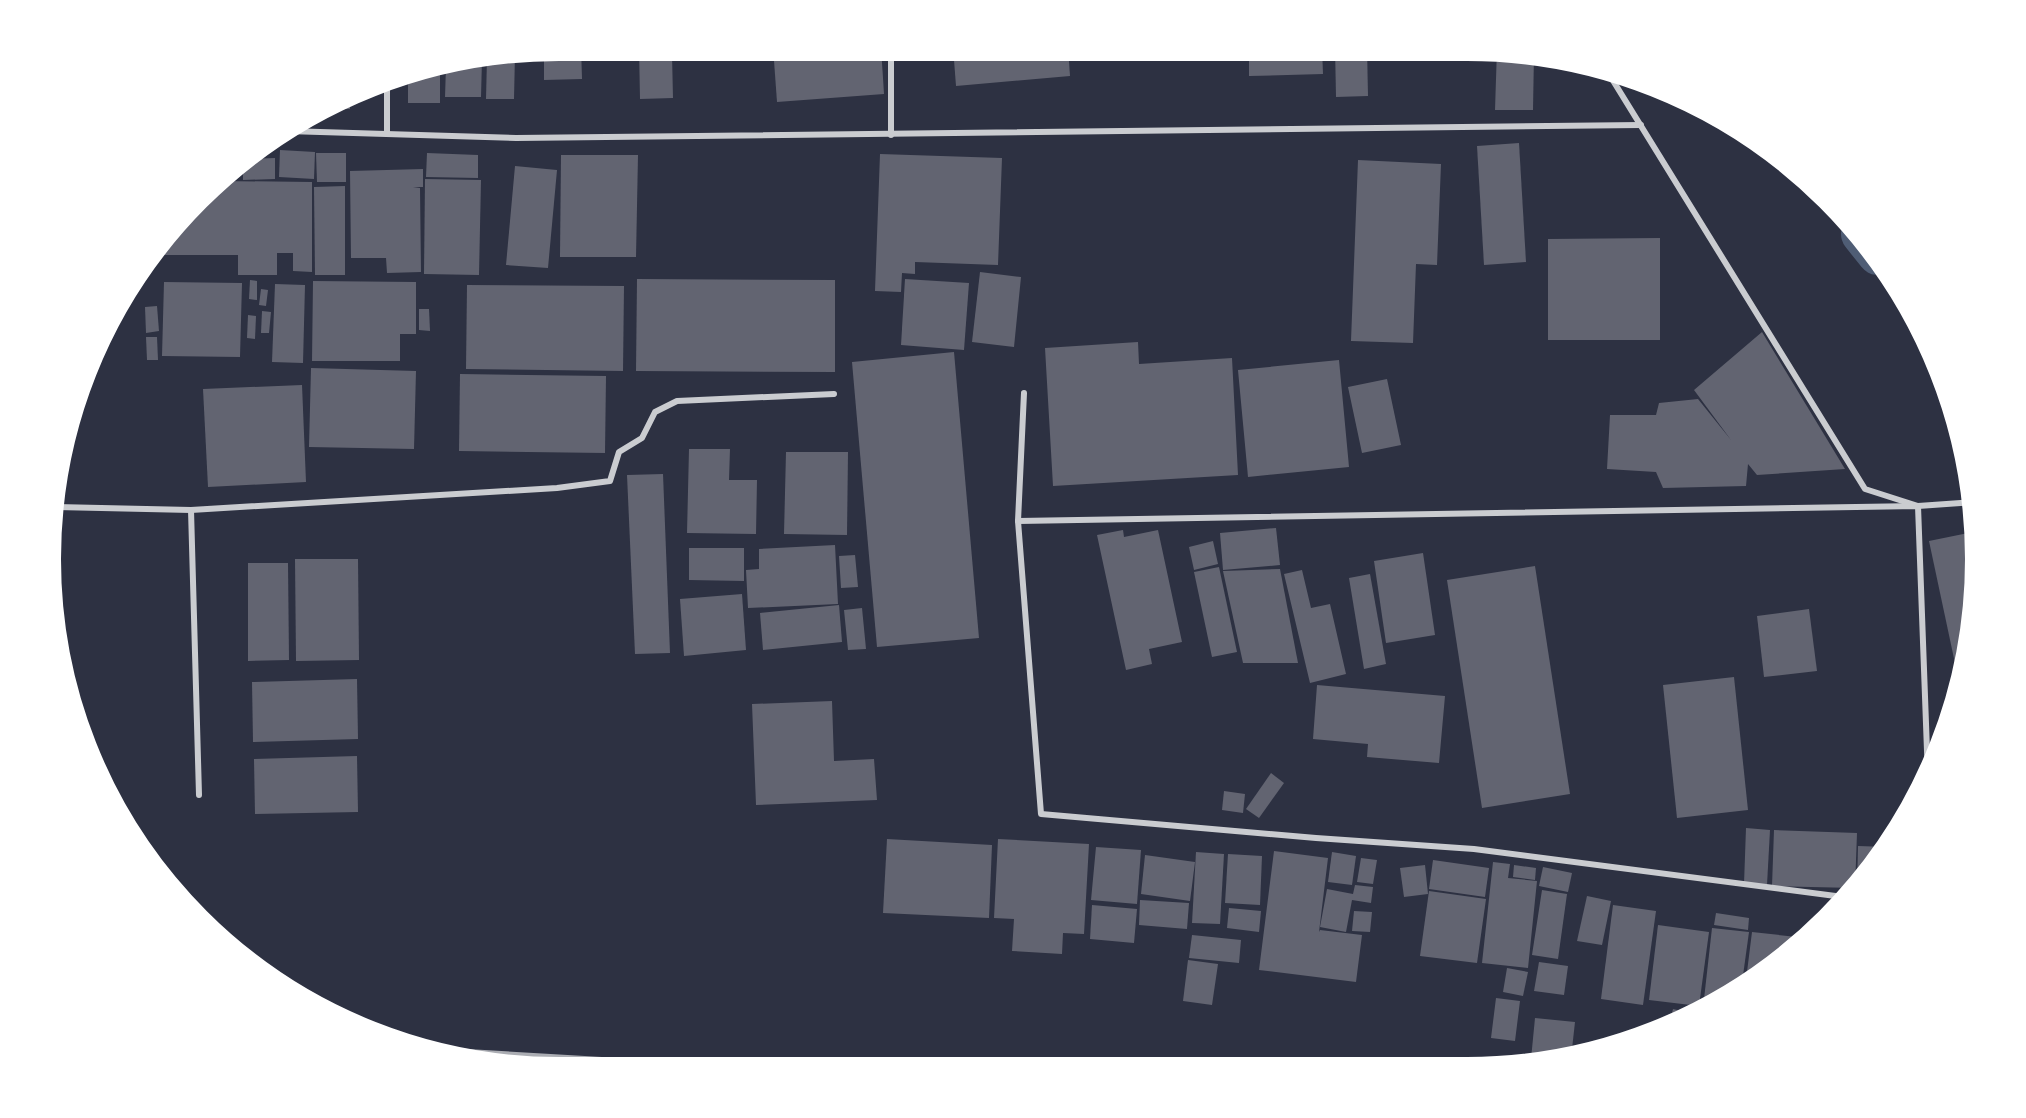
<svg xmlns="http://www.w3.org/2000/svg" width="2026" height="1118" font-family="Inter,sans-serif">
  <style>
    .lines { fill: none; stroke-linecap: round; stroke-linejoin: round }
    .canal { stroke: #4f5d75; stroke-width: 42 }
    .building { fill: #626471 }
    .minor { stroke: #caccd0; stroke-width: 6 }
    .rail { stroke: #abadb3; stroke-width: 4.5 }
    .rim { fill: none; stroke: #fff; stroke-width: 8 }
  </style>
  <rect width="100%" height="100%" fill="#2d3142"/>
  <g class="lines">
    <path class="canal" d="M1862,234l16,20"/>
  </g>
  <g class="building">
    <path d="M559,46l22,1 1,32 -38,1v-31z"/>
    <path d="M639,47h125v5l-92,2 1,44 -33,1z"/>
    <path d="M773,47h108l3,47 -107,8z"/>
    <path d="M953,47h115l2,29 -114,10z"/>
    <path d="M1249,47h73l1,27 -74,2z"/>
    <path d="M1335,47h32l1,49 -32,1z"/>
    <path d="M1497,48l37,5 -1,57h-38z"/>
    <path d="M515,54l-1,45h-28l1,-41z"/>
    <path d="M482,59l-1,38h-36l1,-32z"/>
    <path d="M427,68h13v35h-32v-31z"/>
    <path d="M350,97v12h-21l15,-9z"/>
    <path d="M1519,143l7,119 -42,3 -7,-119z"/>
    <path d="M280,150l35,2 -1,27 -35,-2z"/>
    <path d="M316,153h30v29h-29z"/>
    <path d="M427,153l51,2v23l-52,-1z"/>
    <path d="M880,154l122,4 -4,107 -83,-3v12l-13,-1 -1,19 -26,-1z"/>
    <path d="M561,155h77l-2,102h-76z"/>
    <path d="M275,158v21l-32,1v-21z"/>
    <path d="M1358,160l83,4 -4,101 -21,-1 -3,79 -62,-2z"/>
    <path d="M239,161v11h-11z"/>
    <path d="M515,166l42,4 -9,98 -42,-3z"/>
    <path d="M423,169v18h-10l7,1 1,84 -34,1 -1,-15h-35l-1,-87z"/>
    <path d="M425,179l56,1 -2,95 -55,-1z"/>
    <path d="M220,181l92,1v90l-19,-1v-18h-16v22h-39v-20h-87z"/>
    <path d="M345,186v89h-30l-1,-88z"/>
    <path d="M1660,238v102h-112v-101z"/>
    <path d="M980,272l41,5 -7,70 -42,-5z"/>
    <path d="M637,279l198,1v92l-199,-1z"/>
    <path d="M905,279l64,4 -5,67 -63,-5z"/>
    <path d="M250,280l7,1v19l-8,-1z"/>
    <path d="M313,281l103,1v52h-16v27h-88z"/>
    <path d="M164,282l78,1 -2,74 -78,-1z"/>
    <path d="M275,284l30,1 -2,78 -31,-1z"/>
    <path d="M467,285l157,1 -1,85 -157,-2z"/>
    <path d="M261,289l7,1 -2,16 -7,-1z"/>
    <path d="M157,306l2,25 -13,2 -1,-26z"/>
    <path d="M419,309h10l1,22 -11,-1z"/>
    <path d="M262,311l9,1 -2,21h-8z"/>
    <path d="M248,315l8,1 -1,23 -8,-1z"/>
    <path d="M1762,332l83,137 -88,6 -9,-11 -2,22 -83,2 -7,-16 -49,-3 3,-54h46l3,-12 39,-4 33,41 -37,-50z"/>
    <path d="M146,337h11l1,23h-11z"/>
    <path d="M1138,342l1,22 93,-6 6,117 -185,11 -8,-138z"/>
    <path d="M954,352l25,286 -102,9 -25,-285z"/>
    <path d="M1339,360l10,107 -101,10 -10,-107z"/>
    <path d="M311,368l105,3 -2,78 -105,-2z"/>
    <path d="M460,374l146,2 -1,77 -146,-2z"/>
    <path d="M1387,379l14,66 -39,8 -14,-66z"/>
    <path d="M302,385l4,97 -98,5 -5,-98z"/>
    <path d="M689,449h41l-1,31h28l-1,54 -69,-1z"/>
    <path d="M786,452h62l-1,83 -63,-1z"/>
    <path d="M663,474l7,179 -35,1 -8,-179z"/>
    <path d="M1276,528l4,37 -57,5 -3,-37z"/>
    <path d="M1123,530l1,7 34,-7 24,112 -33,7 3,15 -26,6 -29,-135z"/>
    <path d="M1978,531l-3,95 -9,40 -10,2 -27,-127z"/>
    <path d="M1213,541l5,23 -24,6 -5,-23z"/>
    <path d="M835,545l3,59 -90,4 -2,-38 13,-1v-20z"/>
    <path d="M689,548h55v33l-55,-1z"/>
    <path d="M1423,553l12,82 -49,8 -12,-82z"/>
    <path d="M855,555l3,32 -17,1 -2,-32z"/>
    <path d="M295,559h63l1,101 -63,1z"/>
    <path d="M248,563h40l1,97 -41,1z"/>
    <path d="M1535,566l35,228 -88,14 -35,-228z"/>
    <path d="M1219,567l18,85 -25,5 -18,-85z"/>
    <path d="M1280,569l18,94h-55l-20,-92z"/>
    <path d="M1302,570l9,38 19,-4 16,70 -36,9 -26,-109z"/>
    <path d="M1370,574l16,90 -22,5 -15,-91z"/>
    <path d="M742,594l4,56 -62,6 -4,-57z"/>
    <path d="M839,605l3,37 -79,8 -3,-37z"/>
    <path d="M862,608l4,41 -18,1 -4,-40z"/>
    <path d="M1809,609l8,62 -53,6 -7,-61z"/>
    <path d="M1734,677l14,133 -71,8 -14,-133z"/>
    <path d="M357,679l1,60 -105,3 -1,-60z"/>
    <path d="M1317,685l128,11 -6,67 -72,-6 1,-13 -55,-5z"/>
    <path d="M832,701l2,60 40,-2 3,41 -121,5 -4,-101z"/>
    <path d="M357,756l1,56 -103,2 -1,-55z"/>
    <path d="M1271,773l13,10 -25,35 -13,-9z"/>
    <path d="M1224,791l21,3 -2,19 -21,-3z"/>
    <path d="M1746,828l24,2 -3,55 -23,-1z"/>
    <path d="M1774,830l83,3 -2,55 -83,-2z"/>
    <path d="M1895,830l1,6 -7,10 -3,-15z"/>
    <path d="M887,839l105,6 -3,73 -106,-5z"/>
    <path d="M998,839l91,5 -5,90 -21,-1 -1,21 -50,-3 2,-32 -20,-1z"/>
    <path d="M1858,846l30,1 -31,43z"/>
    <path d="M1096,847l45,3 -4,54 -46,-4z"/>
    <path d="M1274,851l54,7 -9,74 1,-2 42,5 -6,47 -97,-12z"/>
    <path d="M1196,852l28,2 -4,70 -28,-1z"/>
    <path d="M1332,852l24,4 -4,29 -24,-3z"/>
    <path d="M1228,854l34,2 -2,49 -35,-2z"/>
    <path d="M1145,855l50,7 -5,39 -49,-7z"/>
    <path d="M1361,858l16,2 -4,24 -16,-2z"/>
    <path d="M1433,860l56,8 -4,29 -56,-8z"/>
    <path d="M1493,862l17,2 -2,14 29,3 -9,87 -46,-5z"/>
    <path d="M1425,865l3,29 -24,3 -4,-29z"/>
    <path d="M1514,865l22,3 -1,12 -22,-3z"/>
    <path d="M1543,867l29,6 -4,19 -29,-6z"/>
    <path d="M1355,885l18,2 -2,16 -19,-3 -6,32 -26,-5 7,-38 26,5z"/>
    <path d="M1542,890l25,4 -9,65 -26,-4z"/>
    <path d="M1429,891l57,8 -9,64 -57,-7z"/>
    <path d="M1587,896l24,5 -9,44 -25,-4z"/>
    <path d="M1140,900l49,3 -2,26 -48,-4z"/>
    <path d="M1092,905l45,4 -3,34 -44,-4z"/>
    <path d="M1613,905l43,6 -13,94 -42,-6z"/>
    <path d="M1229,908l32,3 -2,21 -32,-4z"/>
    <path d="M1354,911l18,1 -2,20 -18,-1z"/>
    <path d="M1716,913l33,5 -1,12 -34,-5z"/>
    <path d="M1658,925l51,7 -10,74 -50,-6z"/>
    <path d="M1712,928l37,4 -8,58 -37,19 -1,-1z"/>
    <path d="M1752,932l45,5 -2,10 -43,38 -7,3z"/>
    <path d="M1799,933l11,1 -13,11z"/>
    <path d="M1192,935l49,5 -2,23 -50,-5z"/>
    <path d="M1188,960l30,4 -6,41 -29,-4z"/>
    <path d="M1539,962l29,4 -4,29 -30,-4z"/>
    <path d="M1507,968l21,4 -5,24 -20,-4z"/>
    <path d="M1496,998l24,3 -5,40 -24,-3z"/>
    <path d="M1673,1009l21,5 -25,12z"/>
    <path d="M1535,1018l40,4 -4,36 -15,4 -25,-3z"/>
  </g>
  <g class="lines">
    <g class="minor">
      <path d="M1604,66l261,423 53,17 57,-4"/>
      <path d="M287,131l229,7 1125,-13"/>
      <path d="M387,134v-56"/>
      <path d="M891,135v-88"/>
      <path d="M1024,393l-6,128 23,293 275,24 158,11 377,49"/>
      <path d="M56,507l135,3 366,-22 53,-7 9,-29 23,-14 13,-26 22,-11 157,-7"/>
      <path d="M191,510l8,285"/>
      <path d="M1018,521l900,-15 10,272"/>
    </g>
    <path class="rail" d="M412,1048l374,22"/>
  </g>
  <path d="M0 0H2026V1118H0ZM559 57H1467A502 502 0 0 1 1969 559V559A502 502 0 0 1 1467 1061H559A502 502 0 0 1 57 559V559A502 502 0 0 1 559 57Z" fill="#fff" fill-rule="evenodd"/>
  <path class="rim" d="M559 57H1467A502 502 0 0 1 1969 559V559A502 502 0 0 1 1467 1061H559A502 502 0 0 1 57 559V559A502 502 0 0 1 559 57Z"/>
</svg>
